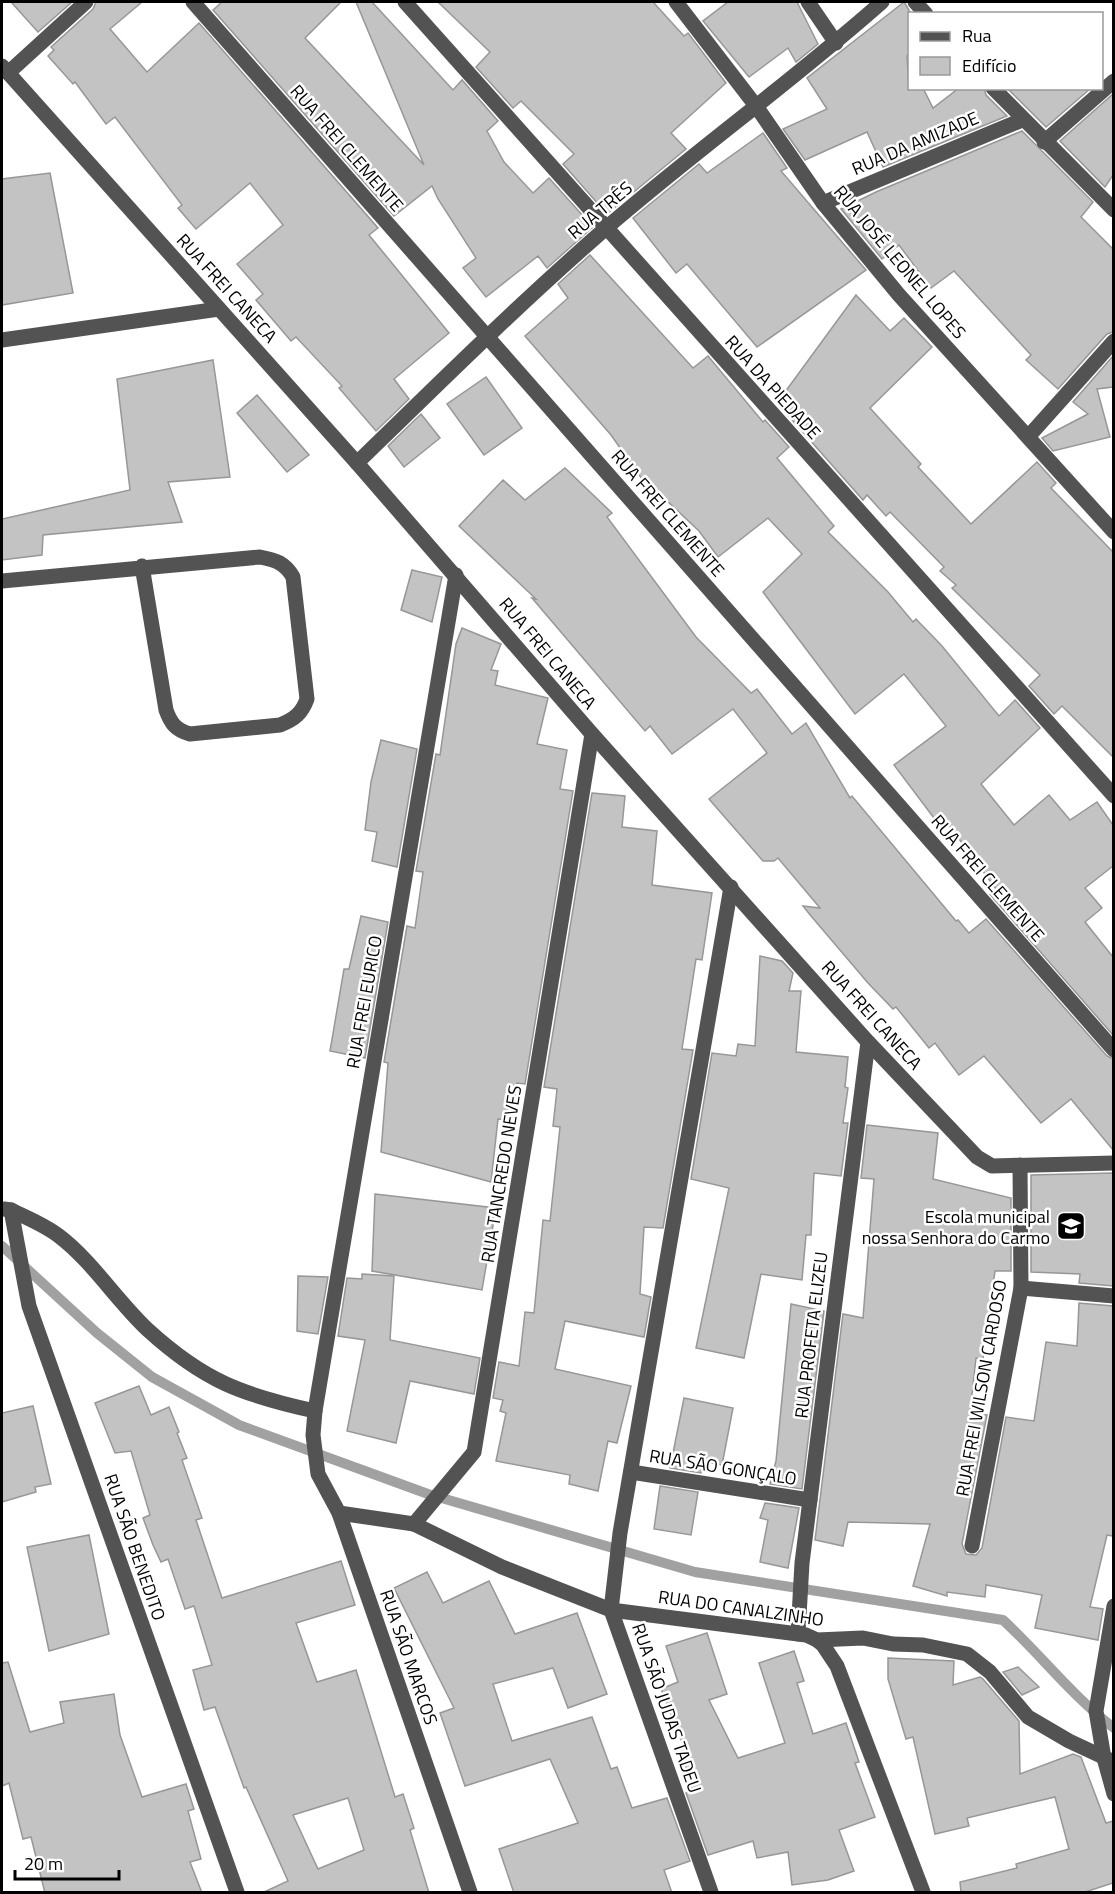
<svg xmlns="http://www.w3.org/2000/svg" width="1115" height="1894" font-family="'Titillium Web',sans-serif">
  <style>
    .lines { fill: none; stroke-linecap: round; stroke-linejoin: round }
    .stream { stroke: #a1a1a1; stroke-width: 10 }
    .building { fill: #c3c3c3; stroke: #979797; stroke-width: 1.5; fill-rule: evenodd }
    .minor { stroke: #535353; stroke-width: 15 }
    .labels { text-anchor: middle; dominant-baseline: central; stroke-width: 5; stroke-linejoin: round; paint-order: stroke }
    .street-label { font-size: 18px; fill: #000; stroke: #fff }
    .poi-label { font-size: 18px; fill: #000; stroke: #fff; text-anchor: end }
  </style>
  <rect width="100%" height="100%" fill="#fff"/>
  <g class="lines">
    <path class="stream" d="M2,1246l95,87 55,44 87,48 189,69 267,78 308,48c38,35 69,76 111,108"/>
  </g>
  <g class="building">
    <path d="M11,2h61l-34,30z"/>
    <path d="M96,2h46l-32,27 37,43 52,-49 179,205 -9,7 80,98 -55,46 15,20 -33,32 -37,-43 3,-2 -46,-49 -5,4 -35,-41 7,-6 -26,-30 46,-39 -33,-42 -54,46 -18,-21 4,-3 -67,-88 -9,7 -31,-42 -2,2 -25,-28 6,-6 -3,-3 42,-38z"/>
    <path d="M222,2h119l-36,36 119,127 -68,-163h16l81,88 9,-10 36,41 -11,10 17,31 29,31 16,-15 44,49 -46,41 -9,-12 -52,41 -23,-29 13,-10 -38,-59 -6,-13 -38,30 -181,-206z"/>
    <path d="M438,2h215l31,34 4,-3 38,50 -55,50 15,16 -79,65 -44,-50 11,-10 -53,-53 -8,7 -37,-41 14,-15z"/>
    <path d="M728,2h69l21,42 -22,18 -8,-14 -39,29 -46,-56z"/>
    <path d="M904,2l5,8v44l-2,2 2,32h14l10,20 26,-20h25l2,7 21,21 -124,51 -16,-35 -62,28 -22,-31 44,-20 -20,-31z"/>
    <path d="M1007,88h84l-45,39z"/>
    <path d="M1113,94v81l-8,12 -45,-46z"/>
    <path d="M1022,131l71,71 -12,15 32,32v83l-6,2 -49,55 -32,-29 5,-5 -77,-84 -23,17 -32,-43 -17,14 -41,-50 35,-17z"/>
    <path d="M763,133l24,35 -6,3 85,99 -109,77 -70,-83 -11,9 -43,-55 66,-54 8,9z"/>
    <path d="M50,173l23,120 -71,12v-126z"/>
    <path d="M590,255l103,113 15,-12 55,66 2,-2 24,27 -12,11 57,68 -6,6 60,60 25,30 3,-3 26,27 57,70 16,-16 25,28 -59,56 33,41 35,-30 21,25 27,-18 16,23v41l-28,22 17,20 -17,14 28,35v78l-119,-136 -4,-5 6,-5 -48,-65 -5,6 -49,-65 52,-39 -42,-52 -49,40 -92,-122 39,-38 -34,-36 -50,39 -19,-26 -50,-47 -2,2 -36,-51 -86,-99 43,-38 -10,-14z"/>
    <path d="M856,295l34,36 14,-13 28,29 -62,61 51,56 -3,3 53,57 66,-62 19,21 -5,5 62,64v205l-51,-51 -8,8 -25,-28 11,-11 -88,-87 4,-3 -16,-14 4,-4 -54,-55 -4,4 -19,-21 -4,5 -86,-97z"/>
    <path d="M1113,356v31l-16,2 13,48 -57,14 -11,-13 46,-24 -15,-12z"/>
    <path d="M213,360l17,117 -62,5 14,40 -139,13 -1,20 -40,5v-41l128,-29 -13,-111z"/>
    <path d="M486,377l36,51 -38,27 -37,-51z"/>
    <path d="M257,395l52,60 -22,17 -50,-59z"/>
    <path d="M421,414l19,24 -36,29 -16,-21z"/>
    <path d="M565,468l47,45 -5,4 89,120 55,56 6,-4 35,45 14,-11 44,75 2,-2 104,125 2,-1 11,13 17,-14 121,137 6,3v91l-42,-51 -30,24 -57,-67 -25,19 -24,-32 -6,5 -33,-41 -3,2 -25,-26 -57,-67 -8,-10 17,2 -42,-50 -4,3h-11l-54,-62 58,-46 -34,-44 -61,45 -22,-28 -5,5 -113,-133 4,1 -77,-73 44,-46 22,20z"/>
    <path d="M412,570l30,7 -10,45 -31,-12z"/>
    <path d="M462,628l39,16 -10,26 7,1 -3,14 53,13 -11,46 30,6 -7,39 13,2 -48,293 -8,-1 -6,37 -13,-1 -7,63 -110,-30 7,-89 -4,-1 23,-136 8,2 8,-56 -7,-1 20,-117 4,1 16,-111z"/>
    <path d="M381,740l36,9 -20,118 -25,-6 5,-29 -12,-2 6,-48z"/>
    <path d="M592,793l33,3 -3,31 35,4 -5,54 60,8 -10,67 -6,-1 -14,90 11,1 -30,178 -19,-1 -4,67 11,3 -7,40 -79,-16 -10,48 76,17 -14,57 -9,-2 -10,50 -29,-7 1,-9 -74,-14 10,-48 -6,-2 3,-11 -10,-2 6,-36 20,4 6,-54 9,1 9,-93 7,1 10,-94 -7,-1 4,-37 -13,-2z"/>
    <path d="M361,916l27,6 -23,136 -35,-7 14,-82h5z"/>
    <path d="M760,956l22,5 11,12 -4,18h12l-5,61 52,5 -3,30 3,1 -5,35h5l-7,53 -27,-3 -3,62h-5l-4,45 -41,-6 -17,84 -48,-10 33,-160 -38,-9 21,-126 24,3 2,-12 17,2z"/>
    <path d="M867,1125l71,8 -5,46 78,19v73h-16l-12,88 -7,-1 -6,55 17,2 -25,129 4,10 10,1 6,-7 24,-131 28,4 12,-79 31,4 2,-43 34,3v230l-6,-1 -17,72 13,2 -5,31 -63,-12 7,-33 -56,-10 -1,12 -38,-5v4l-34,-10 17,-62 -82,-2 -5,24 -28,-6 28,-226 20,4 11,-139 -13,-1z"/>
    <path d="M1113,1173v113l-34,-3 1,-9 -49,-2v-97z"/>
    <path d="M375,1194l121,14 -14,82 -110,-19z"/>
    <path d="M362,1274l32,2 -4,64 90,18 -6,36 -64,-13 -14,62 -49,-12 18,-91 -27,-4 9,-58 15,1z"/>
    <path d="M298,1276l30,1 -10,57 -21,-3z"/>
    <path d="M791,1304l33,7 -22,178 -32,-5 6,-23z"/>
    <path d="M139,1386l12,29 18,-8 10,25 -2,1 10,25 -5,2 20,58 -6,2 26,78 119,-37 14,44 -59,18 21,59 39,-12 39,127 8,-3 11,34 -4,2 19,63h-167l26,-12 -42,-94 -2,1 -29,-81 -11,3 -11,-40 19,-5 -18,-59 -9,3 -17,-50 -7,3 -8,-17 -10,-27 7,-3 -19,-64 -16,2 -20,-50zM348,1798l16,52 -46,19 -25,-54z"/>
    <path d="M684,1398l49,10 -11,57 -19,-4 -2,12 -31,-5z"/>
    <path d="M33,1406l18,78 -16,3 1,5 -34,10v-89z"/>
    <path d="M660,1486l38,6 -7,43 -37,-6z"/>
    <path d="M765,1503l34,5 -11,60 -28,-6 8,-42 -8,-2z"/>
    <path d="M89,1535l20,99 -60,17 -22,-104z"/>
    <path d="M427,1572l16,31 46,-22 26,53 62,-21 30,81 -39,14 -15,-40 -60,16 19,57 80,-24 19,52 6,-2 15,41 35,-10 23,63 -26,9 8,23h-158l-15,-44 79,-26 -28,-64 -85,27 -25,-73 14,-5 -60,-120z"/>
    <path d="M707,1633l20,61 -18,6 29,58 47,-15 -26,-80 35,-12 10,30 -7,2 16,51 33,-11 13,39 -4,1 20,54 -36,13 15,41 -26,9 -36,5 -4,-33 -31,6 -4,-17 -45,14 -22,-62 6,-2 -11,-43 3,-1 -23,-58 17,-7 -12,-36z"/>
    <path d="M888,1658l66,3 -1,24 27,-8 3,2 36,42 1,53 53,-20 8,3 25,66 7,-2v62l-31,10h-121l-1,-11 57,-14 -1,-4 53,-15 -14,-52 -88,21 2,8 -34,8 -22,-97 -7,2 -18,-60z"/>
    <path d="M8,1662l22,70 34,-9 -4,-21 54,-8 6,41 22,62 44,-13 8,25 -6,2 13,48 -11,3 12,31h-157l-14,-56 -8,2 -14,-56 -7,3v-123z"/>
    <path d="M1018,1667l21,20 -17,8 -19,-23z"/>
  </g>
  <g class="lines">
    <g class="minor">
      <path d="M193,2l921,1048"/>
      <path d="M405,2l709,794"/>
      <path d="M676,2l80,104 67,97 76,92 215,237"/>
      <path d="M808,2l28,41"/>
      <path d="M915,2l11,12"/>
      <path d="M2,66l355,397 235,271 276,308 109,115 15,9 122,-3"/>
      <path d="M8,73l78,-71"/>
      <path d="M993,88l121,122"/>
      <path d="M1044,142l70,-61"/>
      <path d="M823,203l199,-83"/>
      <path d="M2,340l217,-31"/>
      <path d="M1028,437l86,-96"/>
      <path d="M357,463c81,-79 162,-159 248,-234 90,-78 188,-148 277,-227"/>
      <path d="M456,575l-141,836 -2,24 5,39 21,39 131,379"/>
      <path d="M2,581l258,-24c16,3 25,6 33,20l14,122c-5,14 -12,20 -27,26l-90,9c-14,-4 -19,-10 -24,-24l-24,-144"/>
      <path d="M4,1209l7,1c16,8 34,15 48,26 33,25 58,65 89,94 56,51 94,65 167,81"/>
      <path d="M11,1210l18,96 208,586"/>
      <path d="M1021,1288l93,8"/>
      <path d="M631,1472l179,28"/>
      <path d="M339,1513l75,11 60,-72 118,-718"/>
      <path d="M414,1524l88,43 109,43 195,25 11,5 46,-2 30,6 30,1 44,9 23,18 38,45 41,24 45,21"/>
      <path d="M972,1546l49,-258 -1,-123"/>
      <path d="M1114,1606l-18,105 8,47 10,36"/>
      <path d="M798,1634l4,-71 66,-521"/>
      <path d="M817,1640l6,5 14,21 86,226"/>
      <path d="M711,1892l-100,-282 9,-77 111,-646"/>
    </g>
  </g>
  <defs>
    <g id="school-square" transform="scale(1.5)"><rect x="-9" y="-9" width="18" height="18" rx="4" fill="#000" stroke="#fff"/><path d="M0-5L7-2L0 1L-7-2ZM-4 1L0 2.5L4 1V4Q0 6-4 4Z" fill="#fff"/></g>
  </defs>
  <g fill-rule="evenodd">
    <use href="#school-square" x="1071" y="1226"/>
  </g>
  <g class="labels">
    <g class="street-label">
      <text transform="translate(915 143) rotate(-23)">RUA DA AMIZADE</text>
      <text transform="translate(347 148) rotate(49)">RUA FREI CLEMENTE</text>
      <text transform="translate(600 210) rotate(-40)">RUA TRÊS</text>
      <text transform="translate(900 262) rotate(50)">RUA JOSÉ LEONEL LOPES</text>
      <text transform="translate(227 288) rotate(48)">RUA FREI CANECA</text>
      <text transform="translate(773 387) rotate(48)">RUA DA PIEDADE</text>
      <text transform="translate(668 513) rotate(49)">RUA FREI CLEMENTE</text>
      <text transform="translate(548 653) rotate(50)">RUA FREI CANECA</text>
      <text transform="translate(988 878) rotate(49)">RUA FREI CLEMENTE</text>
      <text transform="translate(364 1002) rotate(-80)">RUA FREI EURICO</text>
      <text transform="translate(872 1015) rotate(48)">RUA FREI CANECA</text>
      <text transform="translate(501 1174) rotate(-81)">RUA TANCREDO NEVES</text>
      <text transform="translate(811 1335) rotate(-83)">RUA PROFETA ELIZEU</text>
      <text transform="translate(981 1388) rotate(-80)">RUA FREI WILSON CARDOSO</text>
      <text transform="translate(723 1467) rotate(9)">RUA SÃO GONÇALO</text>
      <text transform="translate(135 1547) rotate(71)">RUA SÃO BENEDITO</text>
      <text transform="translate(741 1608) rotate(8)">RUA DO CANALZINHO</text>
      <text transform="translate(409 1657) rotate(71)">RUA SÃO MARCOS</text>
      <text transform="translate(667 1708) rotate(71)">RUA SÃO JUDAS TADEU</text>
    </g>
    <g class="poi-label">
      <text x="1050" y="1216">Escola municipal<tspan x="1050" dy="21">nossa Senhora do Carmo</tspan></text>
    </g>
  </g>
  <rect width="1115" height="1894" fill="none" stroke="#000000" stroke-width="6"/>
  <rect x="908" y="12" width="195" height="78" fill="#ffffff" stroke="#999999" stroke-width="1.5"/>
  <rect x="920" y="32" width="30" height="9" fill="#535353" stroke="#999999" stroke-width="1.5"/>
  <text x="962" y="42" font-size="18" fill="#000000">Rua</text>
  <rect x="920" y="57" width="30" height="18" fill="#c3c3c3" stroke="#999999" stroke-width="1.5"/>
  <text x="962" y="72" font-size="18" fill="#000000">Edifício</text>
  <path d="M15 1870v9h104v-9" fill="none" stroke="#000000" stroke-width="3"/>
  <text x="24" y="1870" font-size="18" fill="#000000" stroke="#ffffff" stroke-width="4.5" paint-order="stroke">20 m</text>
</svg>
